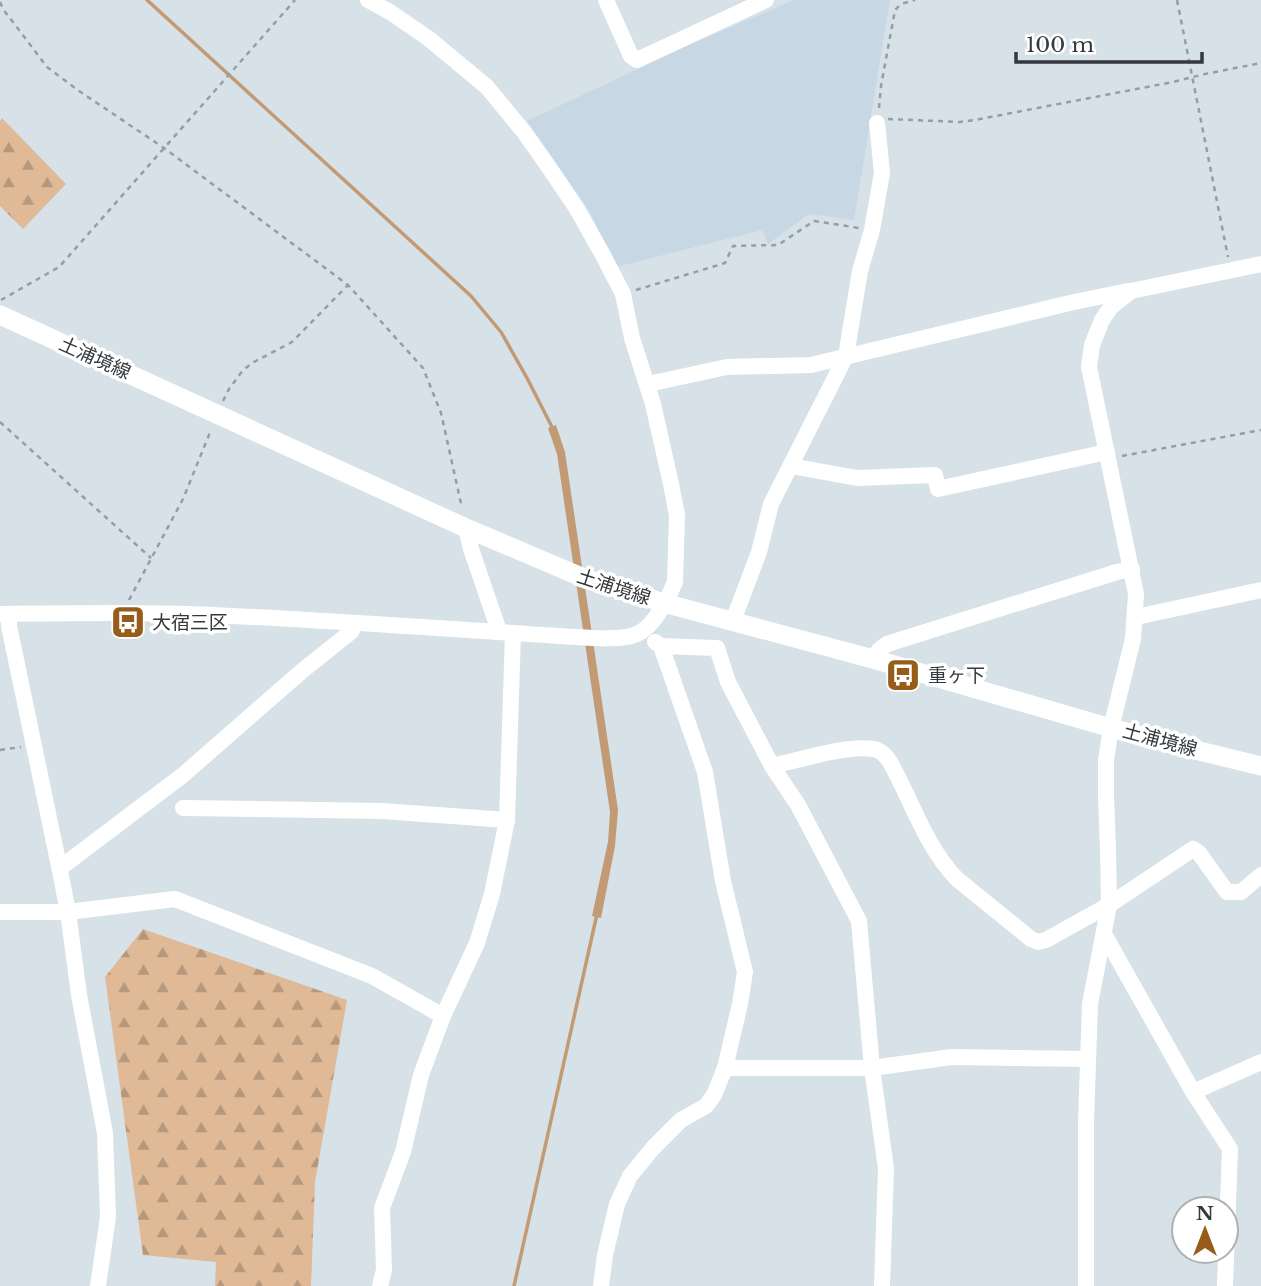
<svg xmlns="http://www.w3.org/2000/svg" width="1261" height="1286" font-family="'Libre Baskerville','Noto Sans JP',serif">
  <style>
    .built { fill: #c7d7e4 }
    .forest { fill: url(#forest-firs) }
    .water { fill: #c29a74 }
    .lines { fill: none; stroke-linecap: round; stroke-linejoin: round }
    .stream { stroke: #c29a74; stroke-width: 3.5 }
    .path { stroke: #969da3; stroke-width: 2.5; stroke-dasharray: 5 5; stroke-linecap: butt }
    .minor { stroke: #fff; stroke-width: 16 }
    .major { stroke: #fff; stroke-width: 19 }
    .labels { text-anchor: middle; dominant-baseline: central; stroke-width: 7; stroke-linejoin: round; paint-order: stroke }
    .street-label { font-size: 19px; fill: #35393c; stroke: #fff }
    .poi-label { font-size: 19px; fill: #35393c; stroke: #fff; text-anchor: start }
  </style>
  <defs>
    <pattern id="forest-firs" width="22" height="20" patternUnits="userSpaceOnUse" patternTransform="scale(1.75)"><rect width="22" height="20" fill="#e0ba96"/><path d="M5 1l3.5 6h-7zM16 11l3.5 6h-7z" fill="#b6987c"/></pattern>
  </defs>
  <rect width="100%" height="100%" fill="#d7e1e8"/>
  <path class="built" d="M794,0h96l-36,220 -45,-6 -41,30 -6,-14 -146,37 -26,-55 -63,-91 162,-76z"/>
  <g class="forest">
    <path d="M2,118l64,66 -43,45 -23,-23v-85z"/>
    <path d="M143,929l204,71 -32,182 -4,104h-96l1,-24 -73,-7 -38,-278z"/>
  </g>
  <path class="water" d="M556,425l9,27 53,358 -3,36 -14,72 -9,-2 16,-74 2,-30 -53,-358 -9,-26z"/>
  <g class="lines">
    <g class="stream">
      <path d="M147,0l324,296 30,36 26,46 26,51"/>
      <path d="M514,1286l83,-372"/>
    </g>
    <g class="path">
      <path d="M1177,0l51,257"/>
      <path d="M0,2l3,7 44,58 32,24 85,57 184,137 75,83 18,45 21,95"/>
      <path d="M879,108l2,-22 14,-76 6,-6 14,-4"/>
      <path d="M888,119l72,3 15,-2 198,-38 32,-8 56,-11"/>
      <path d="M636,290l89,-27 8,-17 45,-1 36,-24 45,7"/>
      <path d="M1,300l58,-33 236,-267"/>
      <path d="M223,401l6,-12 14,-19 11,-8 38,-20 56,-57"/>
      <path d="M0,422l151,136"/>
      <path d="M1122,456l139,-26"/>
      <path d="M129,600l54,-101 28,-69"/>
      <path d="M0,750l21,-3"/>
    </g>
    <g class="minor">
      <path d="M606,0l25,56 6,4 129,-60"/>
      <path d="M648,384l79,-17 84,-2 263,-63 54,-11"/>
      <path d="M791,466l66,12 78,-3 3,14 169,-37"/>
      <path d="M466,528l5,21 26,76v7"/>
      <path d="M0,614c62,-1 124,-2 186,0 136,5 271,16 407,24 15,0 32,2 46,-5 15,-7 30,-36 36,-51l2,-67 -6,-31 -18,-80 -21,-66 -9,-44 -19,-37 -27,-48 -29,-43 -24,-34 -37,-45 -59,-49 -38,-26 -22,-12"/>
      <path d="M9,614v12l50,240 9,46 11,83 26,138 3,84 -10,69"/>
      <path d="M1136,617l125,-27"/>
      <path d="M733,621l26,-69 12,-48 75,-148 14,-85 12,-41 10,-57 -5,-50"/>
      <path d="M661,646l56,2 11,34 44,84 26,39 61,116 13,147 14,100 -4,118"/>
      <path d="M873,659l6,-9 8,-6 230,-72 15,-3"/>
      <path d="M772,766c29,-6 73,-21 102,-17 7,1 12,7 16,13 22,39 35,84 67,117l74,60 7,3 8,-2 63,-35 84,-56 6,4 28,39h14l20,-17"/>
      <path d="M183,808l199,3 125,9"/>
      <path d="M59,866l5,-1 119,-90 119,-104 50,-40v-8"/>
      <path d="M0,912h68l107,-13 197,77 71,40"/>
      <path d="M1104,934l89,158 37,57 -5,137"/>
      <path d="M725,1068h147l80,-11 136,2"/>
      <path d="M1193,1092l68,-30"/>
      <path d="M380,1286l4,-16 -2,-62 21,-56 18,-77 22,-59 34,-73 15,-49 15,-74 6,-187"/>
      <path d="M601,1286l4,-31 12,-51 13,-28 23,-28 28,-28 25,-14 8,-11 11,-27 15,-64 5,-32 -22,-91 -18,-109 -44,-126 -6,-4"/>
      <path d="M1086,1286v-165l4,-117 19,-99 -1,-56 -2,-51v-38l5,-32 22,-89 3,-45 -47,-227 3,-22 10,-25 9,-13 20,-16 130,-27"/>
    </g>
    <path class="major" d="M0,315l466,213 118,50 80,25 209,56 238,69 72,19 78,19"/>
  </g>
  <defs>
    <g id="bus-square" transform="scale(1.75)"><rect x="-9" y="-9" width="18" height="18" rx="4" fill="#965d19" stroke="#fff"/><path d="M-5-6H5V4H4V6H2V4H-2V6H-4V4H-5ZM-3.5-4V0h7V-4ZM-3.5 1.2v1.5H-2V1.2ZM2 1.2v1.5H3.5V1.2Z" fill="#fff"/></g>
  </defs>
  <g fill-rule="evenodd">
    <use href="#bus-square" x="128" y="622"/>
    <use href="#bus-square" x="903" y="675"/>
  </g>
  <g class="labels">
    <g class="street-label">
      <text transform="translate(95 358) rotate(24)">土浦境線</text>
      <text transform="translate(614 587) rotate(18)">土浦境線</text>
      <text transform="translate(1160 740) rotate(15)">土浦境線</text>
    </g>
    <g class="poi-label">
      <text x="152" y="622">大宿三区</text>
      <text x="928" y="675">重ヶ下</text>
    </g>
  </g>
  <g transform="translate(1205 1230)"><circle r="33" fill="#ffffff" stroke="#aeb0b1" stroke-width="2"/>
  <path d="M0-5L12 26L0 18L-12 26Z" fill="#965d19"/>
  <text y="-10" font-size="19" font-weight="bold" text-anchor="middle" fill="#35393c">N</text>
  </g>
  <path d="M1016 52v10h186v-10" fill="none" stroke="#35393c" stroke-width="3.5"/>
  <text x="1026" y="52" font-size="21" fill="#35393c" stroke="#ffffff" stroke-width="5" paint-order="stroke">100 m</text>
</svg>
